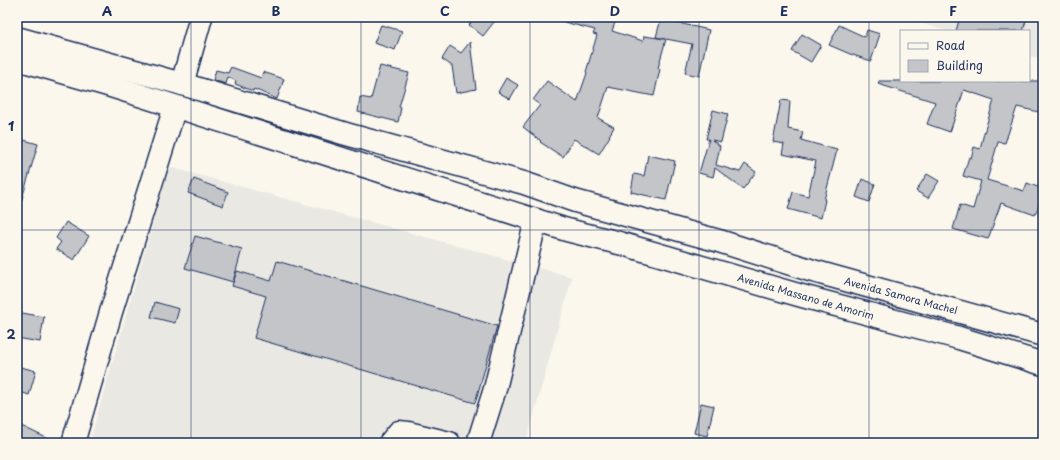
<svg xmlns="http://www.w3.org/2000/svg" width="1060" height="460" font-family="'Playpen Sans',sans-serif">
  <style>
    .built { fill: #eae8e2 }
    .building { fill: #c3c5c9; stroke: #1b2f5e }
    .lines { fill: none; stroke-linecap: round; stroke-linejoin: round }
    .minor-casing { stroke: #1b2f5e; stroke-width: 25 }
    .highway-casing { stroke: #1b2f5e; stroke-width: 25 }
    .minor { stroke: #fbf7ec; stroke-width: 22 }
    .highway { stroke: #fbf7ec; stroke-width: 22 }
    .grid { fill: none; stroke: #1b2f5e; stroke-width: 1; stroke-opacity: 0.55 }
    .labels { text-anchor: middle; dominant-baseline: central; stroke-width: 4; stroke-linejoin: round; paint-order: stroke }
    .street-label { font-size: 10px; fill: #1b2f5e; stroke: #fbf7ec }
    .neatline { fill: none; stroke: #1b2f5e; stroke-width: 1.5 }
    .grid-label { font-size: 13px; text-anchor: middle; font-weight: bold; fill: #1b2f5e }
  </style>
  <rect width="100%" height="100%" fill="#fbf7ec"/>
  <filter id="ink" filterUnits="userSpaceOnUse"><feTurbulence type="fractalNoise" baseFrequency=".025" numOctaves="2"/><feDisplacementMap in="SourceGraphic" scale="8" xChannelSelector="R" yChannelSelector="G"/><feConvolveMatrix kernelMatrix="1 2 1 2 8 2 1 2 1" color-interpolation-filters="sRGB"/></filter>
  <g filter="url(#ink)">
    <g class="built">
      <path d="M900,17h143v43l-14,-4v-25h-82z"/>
      <path d="M169,167l403,110 -46,166h-437z"/>
    </g>
    <g class="building">
      <path d="M476,17h22l-15,19 -14,-11z"/>
      <path d="M565,17h52l-5,14 31,10 1,-5 21,3 -9,-2 5,-18 48,11 -10,46 -14,-3 7,-29 -26,-5 -8,29 2,1 -6,27 -46,-9 -10,31 16,9 -5,9h1l-11,18 -25,-15 -11,18 -23,-15 1,-1 -18,-14 17,-22 -7,-5 14,-19 30,21 10,-29 -1,-1 11,-37 -4,-1 2,-4 -31,-8z"/>
      <path d="M960,17h67l-4,14h-67z"/>
      <path d="M381,25l21,6 -7,19 -21,-7z"/>
      <path d="M839,25l26,12 2,-7 13,4 -9,27 -21,-7 -21,-9z"/>
      <path d="M802,34l19,11 -10,17 -19,-11z"/>
      <path d="M470,42l6,47 -20,4 -4,-27 -10,-7 8,-13 11,7z"/>
      <path d="M380,66l29,7 -10,34 2,1 -3,14 -40,-10 2,-15 11,2z"/>
      <path d="M231,67l30,11 2,-6 21,7 -7,20 -23,-10 -1,2 -18,-7 1,-3 -8,-4 -2,7 -13,-4 3,-10 12,3z"/>
      <path d="M506,78l12,7 -8,14 -12,-7z"/>
      <path d="M879,81h164v32l-26,-6 -12,36 -7,-1 -11,38 37,11 3,-8 16,6v6l-8,20 -34,-12 -13,36 -35,-10 7,-24 13,4 8,-28 -18,-5 6,-19 2,1 3,-11 6,2 4,-16 10,-33 -30,-10 -14,42 -23,-8 8,-22 -57,-18z"/>
      <path d="M781,100l9,1 -2,28 15,3 -2,8 36,10 -13,50h1l-4,18 -33,-9 5,-17 15,4 8,-35 -34,-7 2,-10 -11,-2z"/>
      <path d="M713,110l15,4 -7,28 -9,-2 8,6 -4,19 24,7 5,-8 11,8 -13,17 -28,-21 -2,9 -14,-4 10,-34h-3z"/>
      <path d="M17,138l21,6 -17,58 -4,-1z"/>
      <path d="M648,155l27,6 -9,39 -35,-8 3,-18 10,2z"/>
      <path d="M927,174l12,7 -11,17 -12,-7z"/>
      <path d="M194,179l34,13 -5,14 -35,-13z"/>
      <path d="M862,179l13,5 -6,18 -13,-5z"/>
      <path d="M66,222l23,14 -15,24 -18,-11 5,-7 -5,-4z"/>
      <path d="M195,236l47,13 -9,33 -48,-14z"/>
      <path d="M277,261l220,65 -22,77 -221,-65 12,-42 -34,-10 5,-15 34,10z"/>
      <path d="M155,302l24,7 -4,14 -24,-6z"/>
      <path d="M17,312l27,5 -4,25 -23,-4z"/>
      <path d="M17,366l19,5 -7,24 -12,-4z"/>
      <path d="M701,403l13,3 -7,30 -13,-3z"/>
      <path d="M17,424l40,19h-40z"/>
    </g>
    <g class="lines">
      <g class="minor-casing">
        <g id="minor">
          <path d="M182,84l19,-67"/>
          <path d="M73,443l38,-131 64,-205"/>
          <path d="M390,443l9,-11 9,1 41,10"/>
          <path d="M478,443l17,-54 41,-169"/>
        </g>
      </g>
      <g class="highway-casing">
        <g id="highway">
          <path d="M17,38l165,46 164,50 178,49 51,18 144,40 94,30 230,64"/>
          <path d="M17,59l94,27 456,144 52,13 183,53 157,42 84,26"/>
        </g>
      </g>
      <use href="#minor" class="minor"/>
      <use href="#highway" class="highway"/>
    </g>
  </g>
  <path class="grid" d="M191,17v426M361,17v426M530,17v426M699,17v426M869,17v426M17,230h1026"/>
  <g class="labels">
    <g class="street-label">
      <text transform="translate(901 295) rotate(15)">Avenida Samora Machel</text>
      <text transform="translate(806 296) rotate(16)">Avenida Massano de Amorim</text>
    </g>
  </g>
  <rect width="1060" height="460" fill="none" stroke="#fbf7ec" stroke-width="44"/>
  <rect x="900" y="30" width="130" height="52" fill="#fbf7ec" stroke="#a1a7b3"/>
  <rect x="908" y="43" width="20" height="6" fill="#fbf7ec" stroke="#a1a7b3"/>
  <text x="936" y="50" font-size="12" fill="#1b2f5e">Road</text>
  <rect x="908" y="60" width="20" height="12" fill="#c3c5c9" stroke="#a1a7b3"/>
  <text x="936" y="70" font-size="12" fill="#1b2f5e">Building</text>
  <rect x="22" y="22" width="1016" height="416" class="neatline"/>
  <g class="grid-label">
    <text x="107" y="16">A</text>
    <text x="276" y="16">B</text>
    <text x="445" y="16">C</text>
    <text x="615" y="16">D</text>
    <text x="784" y="16">E</text>
    <text x="953" y="16">F</text>
    <text x="11" y="131">1</text>
    <text x="11" y="339">2</text>
  </g>
</svg>
